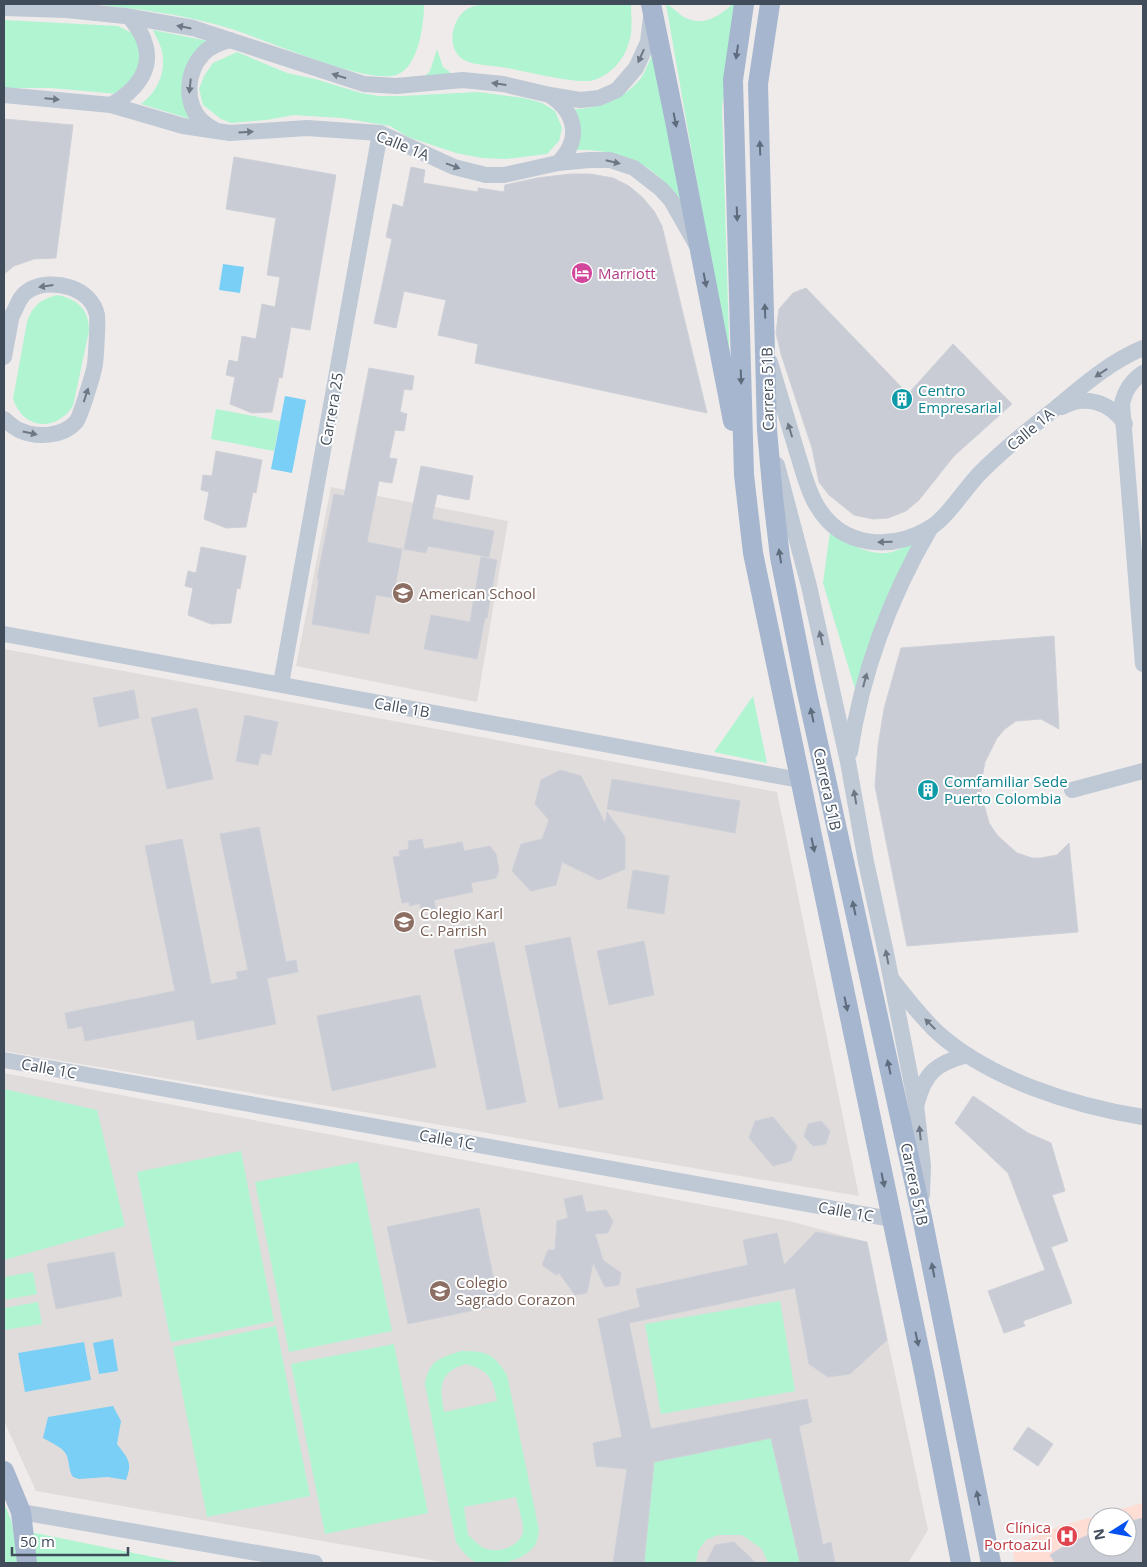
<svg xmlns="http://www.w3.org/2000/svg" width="1147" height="1567" font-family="'Open Sans',sans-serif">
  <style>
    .education { fill: #e0dcdc }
    .medical { fill: #feddd5; fill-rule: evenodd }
    .green { fill: #b1f4d2; fill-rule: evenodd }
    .water { fill: #79cff6 }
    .building { fill: #c9ccd4; stroke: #ced0d8 }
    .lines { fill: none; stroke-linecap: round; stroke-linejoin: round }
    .minor { stroke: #bfc8d5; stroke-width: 16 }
    .major { stroke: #a6b6cf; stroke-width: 20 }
    .oneway { fill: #6d7785 }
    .oneway2 { fill: #5f6c7d }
    .labels { text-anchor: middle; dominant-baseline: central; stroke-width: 4; stroke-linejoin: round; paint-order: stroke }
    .street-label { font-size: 15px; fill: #414c5a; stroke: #fff }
    .hotel-label { font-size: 15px; fill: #b23c85; stroke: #fff; text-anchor: start }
    .culture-label { font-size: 15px; fill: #0d838f; stroke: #fff; text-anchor: start }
    .education-label { font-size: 15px; fill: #785e54; stroke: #fff; text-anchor: start }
    .health-label { font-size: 15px; fill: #be3a42; stroke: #fff; text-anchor: end }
  </style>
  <rect width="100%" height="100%" fill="#eeebea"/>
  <g class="education">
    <path d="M331,487l177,34 -31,181 -181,-36z"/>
    <path d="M4,649l773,143 82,404 -855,-145z"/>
    <path d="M4,1073l785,148 78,21 61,288 -20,33h-460l-412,-72 -32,-70z"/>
  </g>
  <path class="medical" d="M1143,1503v60h-128l-3,-17 48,-20zM1097,1517h30v30h-30z"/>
  <g class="green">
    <path d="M93,4h331c0,19 -5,64 -28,71 -32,10 -135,-38 -171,-48 -43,-13 -88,-18 -132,-23z"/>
    <path d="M496,4h135c0,11 2,27 -2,38 -4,16 -18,33 -35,38 -14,5 -69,-9 -87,-12 -12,-3 -39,-2 -47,-11 -14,-13 -7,-41 9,-49 8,-4 18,-3 27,-4z"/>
    <path d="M666,4c6,3 11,8 16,12 20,12 36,1 51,-12h6l-17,103 8,265z"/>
    <path d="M4,20l114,6 20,10 4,33 -24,25 -67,-6h-47z"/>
    <path d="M153,30l60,12 -19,21 3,58 -56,-17c19,-14 27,-37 19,-59 -2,-5 -5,-10 -7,-15z"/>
    <path d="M656,46l30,163c-7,-9 -14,-19 -22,-27 -23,-25 -56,-33 -88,-32l-3,-41c25,0 52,-10 68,-31 6,-9 10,-22 15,-32z"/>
    <path d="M437,49l6,18 12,9 -32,2 7,-7z"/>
    <path d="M237,52l50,21 28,6 46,14 18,3h23l76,-4 46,6 18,5 13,8 7,17 -3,13 -12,13 -41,5 -24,-1 -26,-5 -48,-16 -18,-11 -48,-8 -48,-3 -28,5 -35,3 -10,-4 -18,-14 -4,-16 5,-13 9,-13z"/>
    <path d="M57,295c21,4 32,15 32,36l-16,75c-18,27 -50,23 -60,-7l14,-77c5,-16 14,-23 30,-27z"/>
    <path d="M216,409l64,12 -6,30 -63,-12z"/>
    <path d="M830,532c19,11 41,27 65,19 8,-3 16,-8 24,-12l-63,153 -33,-109z"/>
    <path d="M753,696l14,67 -53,-11z"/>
    <path d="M4,1089l93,21 28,116 -121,34z"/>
    <path d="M241,1151l33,170 -103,21 -34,-170z"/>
    <path d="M358,1162l34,169 -103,21 -34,-170z"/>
    <path d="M33,1272l4,22 -33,6v-23z"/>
    <path d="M780,1301l15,90 -134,23 -16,-90z"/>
    <path d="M38,1302l4,22 -38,6v-22z"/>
    <path d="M276,1326l34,170 -103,21 -34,-170z"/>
    <path d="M394,1344l34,169 -103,21 -34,-170z"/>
    <path d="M461,1351c26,0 32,2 46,24l32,155c-1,4 -1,11 -4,15 -11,16 -39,22 -56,18 -10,-2 -17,-13 -23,-21l-31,-158c4,-24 15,-26 36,-33zM466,1364c23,6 27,15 31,37l-53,11c-5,-25 -5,-40 22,-48zM516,1497c2,9 8,27 7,35 -3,15 -26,22 -39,16 -6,-3 -11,-9 -16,-13l-4,-28z"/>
    <path d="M771,1438l29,125h-32l-6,-14 -20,-14h-24l-12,5 -8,11 -2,12h-52l10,-101z"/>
    <path d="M4,1503l7,17 8,43h-15z"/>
    <path d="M30,1532l143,29 13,2h-155z"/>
  </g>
  <g class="water">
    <path d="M223,264l21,3 -4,26 -21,-3z"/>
    <path d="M285,396l21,4 -14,73 -21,-4z"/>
    <path d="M113,1339l5,32 -19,3 -6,-31z"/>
    <path d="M84,1342l7,38 -66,12 -7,-39z"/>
    <path d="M113,1406l8,15 -4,23c11,15 16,18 9,36l-18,-3 -29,2 -6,-2c-5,-7 -3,-15 -7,-23 -4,-7 -16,-12 -23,-16l5,-21z"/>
  </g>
  <g class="building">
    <path d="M4,119l69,6 -17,133 -22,1 -20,7 -10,8z"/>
    <path d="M234,157l102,18 -26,155 -19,-3 -9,51 -3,-1 -7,35 -20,1 -22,-9 5,-27 -9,-2 3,-15 9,2 4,-26 14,3 6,-35 13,3 5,-30 -13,-2 9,-57 -50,-9z"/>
    <path d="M411,167l14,3 -2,13 55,9v-4l26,4 1,-7 32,-7 33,-4h20l23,4 16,8 13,11 12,14 8,15 45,187 -232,-50 3,-19 -40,-9 8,-35 -42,-9 -8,37 -22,-5 18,-84 -6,-2 7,-33 10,3z"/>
    <path d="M806,288l102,106 45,-50 59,60 -58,52 -35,44 -13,11 -18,7 -15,1 -19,-4 -25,-20 -10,-13 -7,-34 -31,-94 -5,-21 3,-24 14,-16z"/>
    <path d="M369,368l45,8 -2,14 -8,-1 -4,23 7,2 -3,17 -9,-1 -6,28 8,1 -5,24 -13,-2 -12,61 35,7 -9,49 -17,-3 -7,39 -57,-10 7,-45h-2l17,-85 10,2z"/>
    <path d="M216,451l46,9 -6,33 -3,-1 -7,35 -20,1 -22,-9 5,-27 -8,-2 2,-15 9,1z"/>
    <path d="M421,466l52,10 -4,24 -32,-6 -5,25 62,12 -5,26 -61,-11 -2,7 -22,-4z"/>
    <path d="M201,547l45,9 -6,33 -3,-1 -6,35 -20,1 -23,-9 5,-27 -8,-2 3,-15 8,2z"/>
    <path d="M481,557l16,3 -10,58h-2l-8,41 -53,-10 7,-34 39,7z"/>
    <path d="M1054,636l5,93 -18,-10 -25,2 -11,8 -8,9 -12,24 -3,16 -1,15 8,30 8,12 20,18 15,5h9l16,-3 12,-12 9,89 -171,14 -32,-160 3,-40 6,-37 17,-61z"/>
    <path d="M134,690l5,28 -40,9 -6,-29z"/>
    <path d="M197,708l16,71 -46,10 -16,-71z"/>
    <path d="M245,715l33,7 -7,33 -10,-2 -3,12 -22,-4z"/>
    <path d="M560,770l21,6 24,47 2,-11 18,25v32l-26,11 -37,-18 -6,23 -25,6 -19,-20 9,-27 21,-5 7,-19 -14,-16 6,-24z"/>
    <path d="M612,779l128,22 -5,32 -128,-24z"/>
    <path d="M259,827l27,135 10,-2 2,12 -31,6 9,46 -79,16 -3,-20 -109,21 -3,-15 -14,3 -3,-16 110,-22 -30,-145 37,-7 29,145 27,-5 -2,-7 12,-2 -28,-136z"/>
    <path d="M422,839l2,10 38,-7 2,9 26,-5 6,8 3,16 -3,8 -25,5 2,9 -39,8 2,10 -15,3 -1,-10 -10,3 -1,-4 -7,1 -9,-46 7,-1 -1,-5 10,-2 -1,-8z"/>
    <path d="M633,870l36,6 -5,38 -37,-6z"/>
    <path d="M570,937l33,162 -44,9 -34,-162z"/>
    <path d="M644,941l10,54 -45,10 -12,-54z"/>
    <path d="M494,942l32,160 -39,8 -33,-160z"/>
    <path d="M420,995l16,72 -104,24 -15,-75z"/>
    <path d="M973,1096l55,37 23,10 14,48 -13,4 16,46 -17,6 21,56 -49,18 2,5 -21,7 -16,-42 57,-21 -37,-97 -53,-50z"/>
    <path d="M773,1117l24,29 -6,15 -18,5 -24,-28 6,-17z"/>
    <path d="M821,1121l9,10 -4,13 -13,2 -9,-10 4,-12z"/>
    <path d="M582,1195l4,17 20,-2 7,11 -5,12 -13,1 8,26 18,13 -2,12 -14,2 -12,-24 -6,30 -12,2 -16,-22 -3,2 -14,-10 6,-15h7l2,-29 11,-3 -4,-19z"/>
    <path d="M479,1208l20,97 -91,19 -21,-97z"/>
    <path d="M816,1232l51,10 20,98 -37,34 -22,3 -19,-13 -14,-76 -166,35 22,106 156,-30 5,23 -13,4 24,119 8,-3 4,21h-35l-29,-125 -117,24 -10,101h-31l14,-94 -31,-3 -3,-23 29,-6 -24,-118 42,-12 -4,-18 112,-24 -5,-25 34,-7 7,32z"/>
    <path d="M114,1252l8,44 -66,13 -9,-45z"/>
    <path d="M1028,1427l25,17 -15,22 -25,-17z"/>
    <path d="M1143,1518v45h-88l-5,-8 18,-11 29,-13v16h30v-25z"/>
    <path d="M734,1542l22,21h-50l9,-18z"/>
  </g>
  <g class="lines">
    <g class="minor">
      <path d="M4,8l63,2 58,6 68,12 171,56 32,2 67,-6 40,4 47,11 30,5 19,-2 18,-8 19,-22 12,-26 3,-25"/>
      <path d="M4,95l107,10 72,21 47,7 77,-5 73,5 74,34 32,8h18l54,-12 31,-3h21l24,8 27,21 10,11 25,44"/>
      <path d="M551,96c26,18 30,44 7,67"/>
      <path d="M111,105c23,-13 44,-35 33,-64 -2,-9 -10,-17 -14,-24"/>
      <path d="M215,130c-4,-2 -9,-5 -13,-9 -18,-17 -16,-49 1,-67 7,-8 17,-11 27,-14"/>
      <path d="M4,324c14,-9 10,-26 27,-35 22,-11 60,-2 66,26 1,7 -1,41 -2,49 -1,8 -15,54 -19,58 -13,15 -40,16 -57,8 -5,-2 -11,-8 -15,-11"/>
      <path d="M4,357l7,-38"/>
      <path d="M770,362c9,30 18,60 27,90 6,18 10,38 20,54 25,42 74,45 113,22 18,-11 35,-40 51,-56 23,-23 49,-44 75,-64 26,-22 55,-47 87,-60"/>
      <path d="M1143,373c-12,8 -18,17 -21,31l21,260"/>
      <path d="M1062,407c23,-13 48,-5 63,17"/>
      <path d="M777,465l32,121 39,176 18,100 20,91 30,152 7,61 -1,29"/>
      <path d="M4,634l796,146"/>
      <path d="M281,684l99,-551"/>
      <path d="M850,752c12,-80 40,-155 81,-225"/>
      <path d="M1072,790l71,-19"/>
      <path d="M893,981c14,18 28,36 45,52 53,47 136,73 205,84"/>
      <path d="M4,1060l887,159"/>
      <path d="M917,1103c8,-31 20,-40 50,-48"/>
      <path d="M21,1512l294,51"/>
    </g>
    <g class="major">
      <path d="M651,4l24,117 58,300"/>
      <path d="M744,4l-11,76 11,395 9,78 171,819 37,191"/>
      <path d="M770,4l-12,80 9,346 6,67 7,60 26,131 116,529 69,346"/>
      <path d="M4,1471l17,41 6,51"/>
    </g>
  </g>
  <defs><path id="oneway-solid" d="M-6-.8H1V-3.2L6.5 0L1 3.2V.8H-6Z" transform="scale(1.25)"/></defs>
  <g class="oneway">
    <use href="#oneway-solid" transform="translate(184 27) rotate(-169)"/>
    <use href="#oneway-solid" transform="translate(641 56) rotate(114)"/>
    <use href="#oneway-solid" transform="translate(339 76) rotate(-162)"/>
    <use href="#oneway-solid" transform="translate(499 84) rotate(-172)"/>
    <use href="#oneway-solid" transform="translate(190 86) rotate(96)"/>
    <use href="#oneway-solid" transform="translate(52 99) rotate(5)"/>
    <use href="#oneway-solid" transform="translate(246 132) rotate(-3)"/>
    <use href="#oneway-solid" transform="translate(613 162) rotate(13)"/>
    <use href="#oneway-solid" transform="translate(453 166) rotate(20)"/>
    <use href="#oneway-solid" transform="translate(46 286) rotate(172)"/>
    <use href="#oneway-solid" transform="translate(1101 373) rotate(146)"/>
    <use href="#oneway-solid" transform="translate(86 395) rotate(-72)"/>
    <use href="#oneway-solid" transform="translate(790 430) rotate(-107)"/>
    <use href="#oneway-solid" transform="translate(30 433) rotate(12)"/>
    <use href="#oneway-solid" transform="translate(885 542) rotate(178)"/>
    <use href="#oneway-solid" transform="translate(821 638) rotate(-103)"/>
    <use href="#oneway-solid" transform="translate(865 680) rotate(-75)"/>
    <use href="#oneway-solid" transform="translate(855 797) rotate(-100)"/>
    <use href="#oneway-solid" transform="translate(887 957) rotate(-101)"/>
    <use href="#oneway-solid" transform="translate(930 1024) rotate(-135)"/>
    <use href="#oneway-solid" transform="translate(920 1133) rotate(-96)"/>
  </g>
  <g class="oneway2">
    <use href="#oneway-solid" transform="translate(737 52) rotate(98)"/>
    <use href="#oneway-solid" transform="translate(675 120) rotate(79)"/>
    <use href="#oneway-solid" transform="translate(760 148) rotate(-92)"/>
    <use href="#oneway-solid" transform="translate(737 214) rotate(88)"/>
    <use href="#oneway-solid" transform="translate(705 280) rotate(79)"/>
    <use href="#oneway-solid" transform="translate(765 311) rotate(-92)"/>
    <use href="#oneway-solid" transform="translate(741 377) rotate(88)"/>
    <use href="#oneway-solid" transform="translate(780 556) rotate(-99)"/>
    <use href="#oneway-solid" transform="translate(812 715) rotate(-102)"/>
    <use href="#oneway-solid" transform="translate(813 845) rotate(78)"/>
    <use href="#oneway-solid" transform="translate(854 908) rotate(-102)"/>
    <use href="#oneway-solid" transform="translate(846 1004) rotate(78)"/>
    <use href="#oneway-solid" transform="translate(889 1067) rotate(-102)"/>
    <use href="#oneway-solid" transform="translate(883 1180) rotate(78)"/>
    <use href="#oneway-solid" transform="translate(933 1270) rotate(-101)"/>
    <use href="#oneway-solid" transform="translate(917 1339) rotate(78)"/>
    <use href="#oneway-solid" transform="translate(978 1498) rotate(-101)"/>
  </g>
  <defs>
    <g id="hotel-disc" transform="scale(1.125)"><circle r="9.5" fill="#d1479c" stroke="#fff"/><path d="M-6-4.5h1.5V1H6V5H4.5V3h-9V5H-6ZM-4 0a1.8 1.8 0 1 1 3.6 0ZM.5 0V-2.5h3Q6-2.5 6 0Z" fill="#fff"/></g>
    <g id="building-disc" transform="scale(1.125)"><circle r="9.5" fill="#0f9aa8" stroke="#fff"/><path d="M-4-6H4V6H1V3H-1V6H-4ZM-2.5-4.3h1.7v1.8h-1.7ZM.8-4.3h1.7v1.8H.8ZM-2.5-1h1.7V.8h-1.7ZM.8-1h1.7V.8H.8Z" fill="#fff"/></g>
    <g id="school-disc" transform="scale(1.125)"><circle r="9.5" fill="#8d6e63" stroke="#fff"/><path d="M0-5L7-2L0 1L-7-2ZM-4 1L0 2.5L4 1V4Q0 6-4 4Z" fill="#fff"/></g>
    <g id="hospital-disc" transform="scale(1.125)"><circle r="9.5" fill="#e0444e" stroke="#fff"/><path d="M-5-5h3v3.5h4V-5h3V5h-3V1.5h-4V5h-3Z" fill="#fff"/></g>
  </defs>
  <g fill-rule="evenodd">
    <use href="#hotel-disc" x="582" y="273"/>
    <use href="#building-disc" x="902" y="399"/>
    <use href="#school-disc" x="403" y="593"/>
    <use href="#building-disc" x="928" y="790"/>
    <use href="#school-disc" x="404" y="922"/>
    <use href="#school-disc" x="440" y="1291"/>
    <use href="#hospital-disc" x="1067" y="1536"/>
  </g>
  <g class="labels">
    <g class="street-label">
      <text transform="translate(403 145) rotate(22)">Calle 1A</text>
      <text transform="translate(767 389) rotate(-91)">Carrera 51B</text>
      <text transform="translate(331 409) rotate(-80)">Carrera 25</text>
      <text transform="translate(1030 429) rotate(-40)">Calle 1A</text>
      <text transform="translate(402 707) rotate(10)">Calle 1B</text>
      <text transform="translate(828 789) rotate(78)">Carrera 51B</text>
      <text transform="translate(49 1068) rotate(10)">Calle 1C</text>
      <text transform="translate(447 1139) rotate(10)">Calle 1C</text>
      <text transform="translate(915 1184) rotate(78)">Carrera 51B</text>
      <text transform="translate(846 1211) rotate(10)">Calle 1C</text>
    </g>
    <g class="hotel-label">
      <text x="598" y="273">Marriott</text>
    </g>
    <g class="culture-label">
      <text x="918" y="390">Centro<tspan x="918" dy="17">Empresarial</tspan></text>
      <text x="944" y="781">Comfamiliar Sede<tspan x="944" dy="17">Puerto Colombia</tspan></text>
    </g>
    <g class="education-label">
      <text x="419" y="593">American School</text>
      <text x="420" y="913">Colegio Karl<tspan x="420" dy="17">C. Parrish</tspan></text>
      <text x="456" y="1282">Colegio<tspan x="456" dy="17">Sagrado Corazon</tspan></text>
    </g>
    <g class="health-label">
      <text x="1051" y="1527">Clínica<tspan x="1051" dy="17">Portoazul</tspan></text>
    </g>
  </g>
  <rect width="1147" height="1567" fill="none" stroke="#414c5a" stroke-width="10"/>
  <g transform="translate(1112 1532) rotate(259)"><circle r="24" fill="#ffffff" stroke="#b3b7bd"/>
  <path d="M0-4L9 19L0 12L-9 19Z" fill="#0351f0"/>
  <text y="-8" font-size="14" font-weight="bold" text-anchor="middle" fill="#414c5a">N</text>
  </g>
  <path d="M12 1547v8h116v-8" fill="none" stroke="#414c5a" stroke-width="2.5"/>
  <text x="20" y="1547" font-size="15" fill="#414c5a" stroke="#ffffff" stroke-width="4" paint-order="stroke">50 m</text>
</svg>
